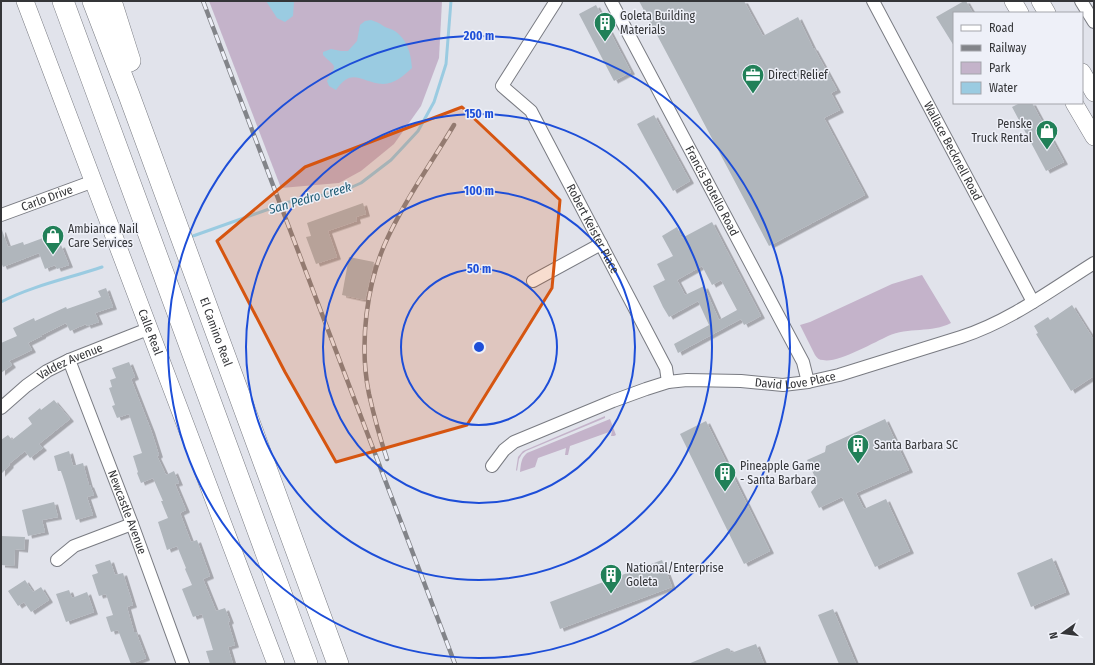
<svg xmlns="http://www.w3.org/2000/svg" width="1095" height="665" font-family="'Fira Sans Condensed',sans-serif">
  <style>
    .green { fill: #c4b3ca }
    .water { fill: #9acbe1 }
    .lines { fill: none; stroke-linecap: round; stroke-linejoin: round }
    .stream { stroke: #9acbe1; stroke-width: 3 }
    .building { fill: #b0b6bc; fill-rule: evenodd; filter: url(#shadow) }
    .minor-casing { stroke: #797b82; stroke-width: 14 }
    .secondary-casing { stroke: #797b82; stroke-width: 18 }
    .motorway-casing { stroke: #797b82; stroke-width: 22 }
    .minor { stroke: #fff; stroke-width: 12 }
    .secondary { stroke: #fff; stroke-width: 17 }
    .motorway { stroke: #fff; stroke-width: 21 }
    .rail-casing { stroke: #828489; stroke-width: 4.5 }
    .rail { stroke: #eef0f8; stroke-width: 3; stroke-dasharray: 9; stroke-linecap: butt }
    .marked { fill: #d65510; fill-opacity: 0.2; stroke: #d65510; stroke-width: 3; stroke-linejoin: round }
    .ring { fill: none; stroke: #1d4ed8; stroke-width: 2 }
    .labels { text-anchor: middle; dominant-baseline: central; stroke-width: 3; stroke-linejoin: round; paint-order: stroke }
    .poi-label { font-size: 12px; fill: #343538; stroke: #eef0f8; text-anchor: start }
    .street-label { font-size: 12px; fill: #343538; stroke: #eef0f8 }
    .water-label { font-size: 13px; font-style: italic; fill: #215d75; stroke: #eef0f8 }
    .centre { fill: #1d4ed8; stroke: #eef0f8; stroke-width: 2 }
    .ring-label { font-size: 12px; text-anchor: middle; font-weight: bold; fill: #1d4ed8; stroke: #eef0f8; stroke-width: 3; stroke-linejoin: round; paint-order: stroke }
  </style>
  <defs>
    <filter id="shadow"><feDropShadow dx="4" dy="2.5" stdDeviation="0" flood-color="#0004"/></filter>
  </defs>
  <rect width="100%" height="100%" fill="#e1e3eb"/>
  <g class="green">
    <path d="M209,1h233l-3,57 -18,48 -27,38 -33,27 -22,12 -58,5z"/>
    <path d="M922,275l29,48c-19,10 -43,4 -63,13 -13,6 -52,28 -65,24 -4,0 -6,-2 -8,-5l-15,-30 10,-3 82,-38z"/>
    <path d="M605,416v2l-79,33 -4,3 -3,5 -2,12 -1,-1 2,-13 5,-6z"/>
    <path d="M610,419l6,16 -2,1h-3l1,-5 -42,15 -2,9h-3l1,-7 -28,10 -3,9 -15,5c1,-8 1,-14 7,-19z"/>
  </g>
  <g class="water">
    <path d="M266,1h28l-1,15 -8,6 -8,-4z"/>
    <path d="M371,20c6,2 8,3 14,7 2,1 6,2 8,3 14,8 18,23 19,38 -8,7 -17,16 -29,16 -21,-1 -31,-18 -47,6l-7,-4 -2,-5c10,-18 10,-12 -4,-26v-3l8,-3 10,2h7l9,-10 3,-16 5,-4z"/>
  </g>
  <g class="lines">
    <g class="stream">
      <path d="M193,236l96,-34 54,-11 18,-8 30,-23 27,-29 16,-29 12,-38 5,-63"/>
      <path d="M1,302c30,-16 69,-24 101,-35"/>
    </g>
  </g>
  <g class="building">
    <path d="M639,1h105l19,35 35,-19 15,31h1l23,42 -6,3 9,17 -16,8 41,77 -96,51z"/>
    <path d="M964,1h2l7,12h-19v33l-18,-29z"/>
    <path d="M596,5l35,67 -17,9 -35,-67z"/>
    <path d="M1020,103h12l32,59 -18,9 -34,-64z"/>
    <path d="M654,115l36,66 -17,10 -36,-67z"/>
    <path d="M363,203l3,11 -10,3 1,4 -29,10 9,26 -21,7 -10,-27 5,-1 -4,-13z"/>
    <path d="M712,222l49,94 -17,9 -3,-6 -63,34 -4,-9 35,-19 -11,-24 -29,16 -6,-10 -10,-21 12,-6 -8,-16 16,-8 -11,-20 15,-9 5,11zM702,266l10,19 9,-5 16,30 -18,10 -15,-34 -19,9 -8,-15z"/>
    <path d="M1,230h1l6,17 15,-5 1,3 19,-7 1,2 3,-1 4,10 10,-4 8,20 -12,4 -2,-4 -10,4 -6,-16 -36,14 -2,-5z"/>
    <path d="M349,257l25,5 -9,38 -23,-5z"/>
    <path d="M106,288l7,19 -18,6 4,9 -12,4 -1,-2 -16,7 -4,-8 -24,12v1l-14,7 4,7 -23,11 3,4 -11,8v-30l16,-7 -4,-8 21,-10 1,3 31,-14 1,2 34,-12 -3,-6z"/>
    <path d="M1072,305l22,35v36l-23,15 -35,-57 2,-1 -4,-7 14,-9 2,3z"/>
    <path d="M129,362l6,15 -4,2 20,51 8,25 -2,1 9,19 8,-4 5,12 -4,1 11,26 -6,3 11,29 6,-2 13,36 -7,3 13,32 9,-3 5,13 -2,1 7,23 -7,2 5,17h-23l-4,-13 7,-1 -11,-36 -9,3 -11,-28 10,-4 -7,-16 1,-1 -9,-22 -10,4 -9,-28 10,-4 -7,-17h2l-10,-23 -12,5 -4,-10 1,-1 -5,-16 9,-3 -13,-39 -12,4 -5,-12 3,-1 -6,-17 3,-1 -2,-7 6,-2 -4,-10z"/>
    <path d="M54,400l16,19 -31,25 4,4 -13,10 -5,-7 -16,13 1,1 -9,9v-34l7,-5 4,5 20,-16 -4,-6 12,-10 1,2z"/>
    <path d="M885,419l24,51 -53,23 8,16 22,-10 24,52 -35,16 -33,-70 -23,11 -8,-16 5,-6 -4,-8 2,-3 -7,-15 18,-8 1,-6z"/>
    <path d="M706,421l64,130 -26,13 -64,-130z"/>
    <path d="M69,451l4,15 10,-3 6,22h1l4,10 -7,2 6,18 -17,5 -11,-37 -4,-12h-3l-4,-15z"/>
    <path d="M54,502l4,15 -16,3 3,12 -17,4 -6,-26z"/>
    <path d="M1,536l24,1 -1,13 -9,-1 -1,17 -13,-1z"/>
    <path d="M1052,558l14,34 -35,15 -14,-34z"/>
    <path d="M110,560l5,15 8,-2 10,32 -6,2 7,25h2l10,26 -15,6 -13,-34 -7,2 -5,-15 7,-2 -7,-21 -7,2 -7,-21 6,-2 -3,-8z"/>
    <path d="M662,560l10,27 -112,42 -10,-27z"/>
    <path d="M25,580l8,12 8,-5 8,13 -18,12 -7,-10 -6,4 -10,-15z"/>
    <path d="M69,590l3,8 15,-6 7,20 -28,10 -10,-28z"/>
    <path d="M833,609l23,55h-17l-21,-49z"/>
    <path d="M756,644l8,20h-76l39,-16 3,1 1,4z"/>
  </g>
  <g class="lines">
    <g class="minor-casing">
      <g id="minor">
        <path id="s1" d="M556,1l-54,85 29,25 135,257 2,14"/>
        <path id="s2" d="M611,1l192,361 5,20"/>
        <path id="s3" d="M873,1l160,301"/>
        <path d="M1081,1l13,21"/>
        <path id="s4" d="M1,215l93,-34"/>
        <path d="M533,281l68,-37"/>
        <path id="s5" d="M69,360l63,164 51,140"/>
        <path id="s6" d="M1,408l25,-22 21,-15 22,-11 79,-31"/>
        <path id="s7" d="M492,466l12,-16 10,-8 99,-41 33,-12 22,-7 19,-2 54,1 42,4 25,-3 31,-7 122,-38c49,-16 90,-47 133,-74"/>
        <path d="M57,560l17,-14 58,-22"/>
      </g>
    </g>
    <g class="secondary-casing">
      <g id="secondary">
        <path id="s8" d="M25,1l251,663"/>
        <path d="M1013,1l7,12"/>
        <path d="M1040,1l7,12"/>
        <path d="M1082,72l12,21"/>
        <path d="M1074,103l20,34"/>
      </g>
    </g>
    <g class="motorway-casing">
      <g id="motorway">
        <path d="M63,1l244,663"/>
        <path id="s9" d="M93,1l36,94 209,569"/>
        <path d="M111,1l19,60"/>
      </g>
    </g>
    <use href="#minor" class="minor"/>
    <use href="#secondary" class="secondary"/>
    <use href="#motorway" class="motorway"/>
    <g class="rail-casing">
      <g id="rail">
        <path d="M203,1l252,663"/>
        <path d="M387,459c-7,-21 -13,-43 -18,-65 -10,-49 -3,-111 19,-157 18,-39 44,-75 66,-112"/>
      </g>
    </g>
    <use href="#rail" class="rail"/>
  </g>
  <path class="marked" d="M462,107l98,93 -8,88 -85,137 -131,37 -51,-90 -68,-131 88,-74z"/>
  <g class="ring">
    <circle cx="479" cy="347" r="78"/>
    <circle cx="479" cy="347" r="156"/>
    <circle cx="479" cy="347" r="233"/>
    <circle cx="479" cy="347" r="311"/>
  </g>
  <defs>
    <g id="building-pin" transform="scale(1.15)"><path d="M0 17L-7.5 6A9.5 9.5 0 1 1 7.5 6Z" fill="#218058" stroke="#eef0f8"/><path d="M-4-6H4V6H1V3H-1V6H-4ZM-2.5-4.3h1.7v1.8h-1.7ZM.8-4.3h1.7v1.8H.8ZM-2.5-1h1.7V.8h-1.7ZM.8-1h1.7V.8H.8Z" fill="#fff"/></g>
    <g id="office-pin" transform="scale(1.15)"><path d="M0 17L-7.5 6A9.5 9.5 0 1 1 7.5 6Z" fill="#218058" stroke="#eef0f8"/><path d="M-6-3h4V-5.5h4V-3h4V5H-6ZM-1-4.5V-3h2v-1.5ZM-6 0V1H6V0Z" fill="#fff"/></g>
    <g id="shop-pin" transform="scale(1.15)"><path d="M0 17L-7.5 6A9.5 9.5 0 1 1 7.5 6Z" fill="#218058" stroke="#eef0f8"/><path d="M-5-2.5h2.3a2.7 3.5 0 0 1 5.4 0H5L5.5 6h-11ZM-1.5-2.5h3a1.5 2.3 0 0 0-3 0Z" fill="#fff"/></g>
  </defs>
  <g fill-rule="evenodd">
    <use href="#building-pin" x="605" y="23"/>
    <use href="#office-pin" x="753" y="75"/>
    <use href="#shop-pin" x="1047" y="131"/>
    <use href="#shop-pin" x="53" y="236"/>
    <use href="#building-pin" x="858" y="445"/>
    <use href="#building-pin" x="725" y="473"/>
    <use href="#building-pin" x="611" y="575"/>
  </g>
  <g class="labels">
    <g class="poi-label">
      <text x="620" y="16">Goleta Building<tspan x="620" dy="14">Materials</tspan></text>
      <text x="768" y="75">Direct Relief</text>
      <text x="1032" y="124" text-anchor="end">Penske<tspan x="1032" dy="14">Truck Rental</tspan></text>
      <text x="68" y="229">Ambiance Nail<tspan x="68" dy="14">Care Services</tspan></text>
      <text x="874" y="445">Santa Barbara SC</text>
      <text x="740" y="466">Pineapple Game<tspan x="740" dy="14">- Santa Barbara</tspan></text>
      <text x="626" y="568">National/Enterprise<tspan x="626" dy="14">Goleta</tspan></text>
    </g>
    <g class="street-label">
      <text stroke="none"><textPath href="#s3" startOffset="170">Wallace Becknell Road</textPath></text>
      <text stroke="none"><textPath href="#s2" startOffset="215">Francis Botello Road</textPath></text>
      <text stroke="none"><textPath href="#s4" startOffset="49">Carlo Drive</textPath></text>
      <text stroke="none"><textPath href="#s1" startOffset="272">Robert Keister Place</textPath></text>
      <text stroke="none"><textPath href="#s9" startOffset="353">El Camino Real</textPath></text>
      <text stroke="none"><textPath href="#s8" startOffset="354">Calle Real</textPath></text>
      <text stroke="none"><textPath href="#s6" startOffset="84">Valdez Avenue</textPath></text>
      <text stroke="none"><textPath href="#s7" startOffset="326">David Love Place</textPath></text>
      <text stroke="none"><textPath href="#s5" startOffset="163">Newcastle Avenue</textPath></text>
    </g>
    <g class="water-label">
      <text transform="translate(310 198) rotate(-16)">San Pedro Creek</text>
    </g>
  </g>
  <circle cx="479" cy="347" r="6" class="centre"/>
  <g class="ring-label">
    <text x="479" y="40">200 m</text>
    <text x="479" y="118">150 m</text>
    <text x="479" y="195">100 m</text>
    <text x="479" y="273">50 m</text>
  </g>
  <rect width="1095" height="665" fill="none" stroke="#343538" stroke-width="4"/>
  <rect x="953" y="12" width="130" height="92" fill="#eef0f8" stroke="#a4a5ab"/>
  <rect x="961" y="25" width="20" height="6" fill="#ffffff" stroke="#a4a5ab"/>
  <text x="989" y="32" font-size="12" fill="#343538">Road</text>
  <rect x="961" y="45" width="20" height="6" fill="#828489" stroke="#a4a5ab"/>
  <text x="989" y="52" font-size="12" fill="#343538">Railway</text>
  <rect x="961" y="62" width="20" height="12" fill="#c4b3ca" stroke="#a4a5ab"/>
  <text x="989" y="72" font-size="12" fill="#343538">Park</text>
  <rect x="961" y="82" width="20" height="12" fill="#9acbe1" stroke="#a4a5ab"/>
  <text x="989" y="92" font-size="12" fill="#343538">Water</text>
  <g transform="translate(1063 633) rotate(256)" stroke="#eef0f8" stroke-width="3" paint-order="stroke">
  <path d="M0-3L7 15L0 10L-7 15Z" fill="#343538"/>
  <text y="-6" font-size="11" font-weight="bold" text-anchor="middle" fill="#343538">N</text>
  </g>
</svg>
